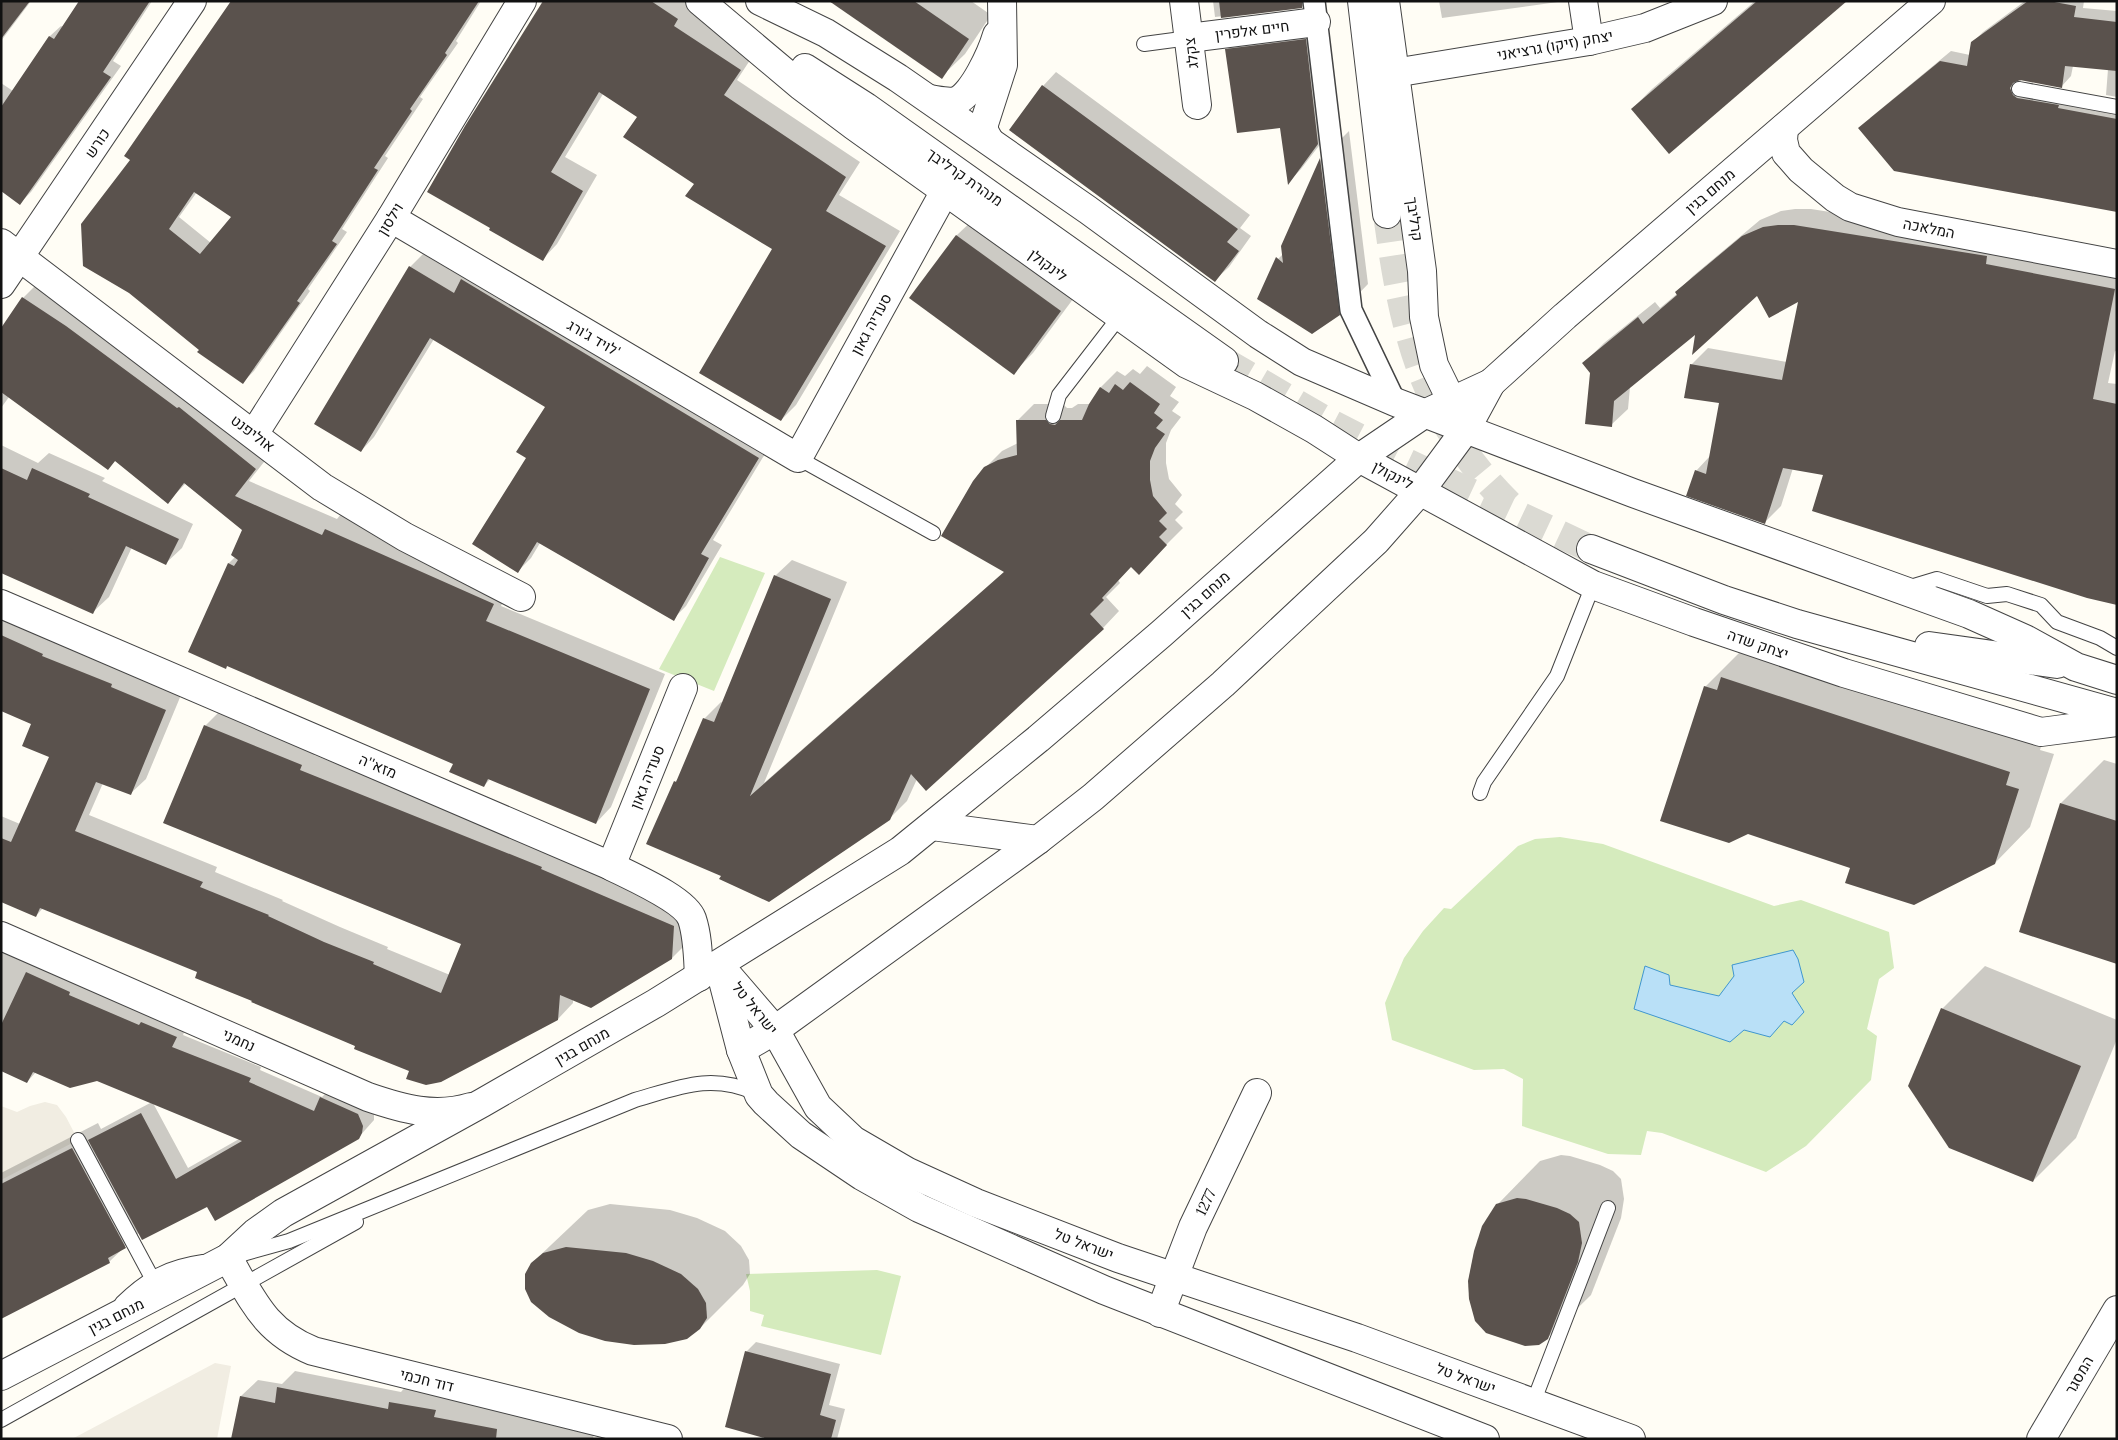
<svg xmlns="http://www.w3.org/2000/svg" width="2118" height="1440" font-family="Lora,Heebo,serif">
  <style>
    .green { fill: #d5ebbd }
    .plaza { fill: #f1ede2 }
    .water { fill: #b9e0f7; stroke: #3f96cf }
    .shadow { fill: #0003; fill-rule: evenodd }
    .building { fill: #5a524d; fill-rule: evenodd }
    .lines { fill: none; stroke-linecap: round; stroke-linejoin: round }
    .tertiary-tunnel { stroke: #dbdad3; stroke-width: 28; stroke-dasharray: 28 14; stroke-linecap: butt }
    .service-casing { stroke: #444; stroke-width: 16 }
    .pedestrian-casing { stroke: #444; stroke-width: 24 }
    .minor-casing { stroke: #444; stroke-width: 30 }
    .tertiary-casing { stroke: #444; stroke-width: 30 }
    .service { stroke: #fff; stroke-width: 14 }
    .pedestrian { stroke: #fff; stroke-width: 21 }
    .minor { stroke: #fff; stroke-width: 28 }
    .tertiary { stroke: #fff; stroke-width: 28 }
    .labels { text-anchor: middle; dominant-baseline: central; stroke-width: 5; stroke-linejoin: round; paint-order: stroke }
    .street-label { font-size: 15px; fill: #111; stroke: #fff }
  </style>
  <rect width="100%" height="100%" fill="#fffdf5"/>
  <g class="green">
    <path d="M720,557l45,16 -51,118 -55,-22z"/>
    <path d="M1560,837l43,7 171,62 27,-6 88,32 5,36 -15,11 -12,50 10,7 -6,44 -65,66 -40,26 -104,-39 -15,-2 -6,24 -33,-1 -86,-28 1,-47 -19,-10 -30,1 -82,-30 -7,-37 19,-45 19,-27 21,-23 7,1 67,-63 17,-7z"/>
    <path d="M877,1270l24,6 -20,79 -120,-29 3,-11 -14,-4v-20l-4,-17z"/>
  </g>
  <g class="plaza">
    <path d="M45,1102l12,3 9,12 12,23 -77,40v-74l16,6 13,-6z"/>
    <path d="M215,1363l16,3 -14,73h-145z"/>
  </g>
  <path class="water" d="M1793,950l5,9 6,23 -12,11 12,19 -12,13 -8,-4 -14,16 -26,-7 -14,12 -96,-33 11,-43 24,9 1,10 49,11 15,-20 -2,-11z"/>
  <g class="shadow">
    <path d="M1,1h30l-30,40z"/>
    <path d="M80,1h72l-39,60 8,5 -90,126 -11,11 -19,-13v-107l12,8 37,-55 11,-10 2,1z"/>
    <path d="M232,1h249l-25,40 2,2 -38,54 3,2 -38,57 3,2 -46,71 5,3 -39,57 2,2 -56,80 -11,11 -43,-32 -69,-190zM197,192l36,25 -22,26 -32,-26z"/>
    <path d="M543,1h145l4,3 -4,6 66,44 -17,26 123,82 -21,33 61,36 -104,174 -15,15 -7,-172 -136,-131 -35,-23 -38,63 32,18 -40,69 -14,15z"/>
    <path d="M831,1h140l20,14 -26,39 -24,23z"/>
    <path d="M1213,1h94l-5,6 -87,10z"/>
    <path d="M1439,1h126l-123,17z"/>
    <path d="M1755,1h91l-214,108 20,-20z"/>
    <path d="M2025,1h59l-1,7 34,3v86l-11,-2 2,-26 -35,-3 -2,10 -10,11 -40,-8v3l6,6 90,16v106l-247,-92 81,-67 19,4 2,-12 11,-11z"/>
    <path d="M1319,26l13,103 -31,40 -12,13 -8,-56 -54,-76 13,-14z"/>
    <path d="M1056,72l194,143 -10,13 11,8 -22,31 -14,13 -172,-194z"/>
    <path d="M1349,131l19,153 -29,30 -65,-51 9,-9 -1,-8 39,-87z"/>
    <path d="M1795,209h16l192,30 114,31v82l-2,-1 -7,32 9,1v220l-292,-130 -32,-6 -12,38 -16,16 -69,-51 14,-15 10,-54 -29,-37 17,-17 79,14 13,-63 -43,-5 -60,37 -67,56 -2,22 -17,16 -24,-65 17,-17 51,-41 5,6 18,-15 -1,-1 16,-16 67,-56 21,-9z"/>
    <path d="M977,216l102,75 -46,62 -20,20 -102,-75 46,-63z"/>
    <path d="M423,254l41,24 11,-11 296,177 -58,96 9,5 -36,61 -13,13 -133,-76 -9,15 -13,13 9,-113 20,-52 -113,-67 -60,98 -13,14 49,-184z"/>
    <path d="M39,282l232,171 -22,28 88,38 4,-5 168,74 -8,18 164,68 -54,133 -15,16 -106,-44 -6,7 -29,-22 -228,-99 -37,-14 39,-88 7,-7 8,-27 -58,-46 -18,19 -52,-42 -8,8 -99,-71 -8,11v-78l22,-32z"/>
    <path d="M1147,366l29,21 -6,9 9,6 -7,9 9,6 -10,13 -5,13v20l3,16 13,16 -7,9 8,8 -8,8 8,8 -28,28 -24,10 -13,14 2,3 -14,14 13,14 -16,17 -186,151 -10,22 -18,18 -167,57 -47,-94 5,-5 24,-58 17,-17 2,1 52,-127 17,-16 55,22 -83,201 241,-212 -20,-103 17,-17 16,-8 -1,-22 17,-17h29l4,4h5l6,-4h12l11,-17 16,-16 8,5 8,-7 7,5z"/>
    <path d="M1,445l37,18 11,-10 56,25 -3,3 91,43 -11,24 -16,15 -34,-16 -23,50 -16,15 -92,-40z"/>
    <path d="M1,613l180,82 -35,84 -16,15 -27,-11 -14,32 128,52 -2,5 68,28 -1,1 58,26 48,20 -1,2 63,26 13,-32 -258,-217 16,-16 96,39 -3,6 242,97 133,59 -2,32 -15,15 -99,42v3l-15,16 -147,52 -157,-71 -55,-28 -156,-64 -7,8 -35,-15v-85l19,8 30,-68 -18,-32 -31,-14z"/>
    <path d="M1741,651l303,86 -4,13 14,4 -24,73 -35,36 -144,4 -146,-180z"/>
    <path d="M2104,760l13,4v199l-56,-160z"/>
    <path d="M1,950l186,75 -4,10 78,32 -1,3 62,27 11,-11 36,17 5,11v6l-16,18 -151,67 -68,28 -30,29 -108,55v-144l97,-50 3,6 51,-27 -55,-22 -61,-8 -9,10 -26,-12zM153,1103l86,36 -51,29z"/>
    <path d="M1985,966l132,54v19l-41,99 -43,43 -91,-172z"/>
    <path d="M1561,1155l9,1 30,9 13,6 8,8 3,20 -3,19 -30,77 -44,43 -50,-133 43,-44z"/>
    <path d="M610,1204l60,6 27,8 28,13 16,15 8,14 1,14 -7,11 -43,43 -168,-65 56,-53z"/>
    <path d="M756,1342l84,22 -11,41 16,4 -8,30h-64l-27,-87z"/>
    <path d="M295,1371l106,21 6,-7 45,9 -1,6 70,14 73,20 -1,5h-361l9,-43 17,-16 24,4z"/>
  </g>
  <g class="building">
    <path d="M1,1h29l-29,38z"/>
    <path d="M79,1h71l-47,71 8,5 -91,128 -19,-14v-84l48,-71 5,3z"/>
    <path d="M231,1h248l-34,52 2,2 -37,54 2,2 -38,57 4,2 -46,71 5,3 -40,57 3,2 -57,81 -46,-32 2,-2 -70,-57 -46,-27 -2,-42 49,-64 -6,-4zM194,192l37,25 -31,37 -31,-25z"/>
    <path d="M543,1h108l27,18 -4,7 67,44 -17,25 122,82 -20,34 60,35 -105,175 -82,-48 73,-124 -87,-53 9,-12 -71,-47 14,-20 -38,-25 -48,80 32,19 -40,70 -54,-31 1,-2 -63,-36 38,-66z"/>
    <path d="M829,1h85l55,38 -27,40z"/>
    <path d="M1219,1h83v7l-81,10z"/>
    <path d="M1757,1h90l-178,153 -38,-45z"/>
    <path d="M2028,1h21l27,5 -2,11 43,5v49l-52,-5 -3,22 -42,-8 -7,3 -3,5 3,7 4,3 42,7 -1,3 59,11v93l-223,-41 -36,-43 82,-67 27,5 4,-24z"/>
    <path d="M1306,39l12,105 -30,41 -8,-57 -43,5 -12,-84z"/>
    <path d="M1042,85l196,144 -11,13 12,9 -24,31 -206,-152z"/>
    <path d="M1320,158l20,157 -28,19 -55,-35 19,-42 7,6 -2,-17z"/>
    <path d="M1778,225h16l193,31 -1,8 129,25 -22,110 24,5v201l-30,-7 -275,-87 11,-36 -40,-7 -18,56 -79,-28 9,-26 11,4 13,-71 -35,-5 6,-34 92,16 16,-78 -29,16 -12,-22 -65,59 3,-20 -81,66 -2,26 -27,-3 5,-51 -8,-10 56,-46 5,7 34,-29 -2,-3 67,-56 21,-9z"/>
    <path d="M956,235l105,76 -47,64 -105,-77z"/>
    <path d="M409,266l45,27 7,-14 298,179 -58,96 8,4 -35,63 -137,-79 -19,31 -46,-29 54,-86 -10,-6 29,-45 -115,-69 -69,114 -47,-28z"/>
    <path d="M22,297l44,29 111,82 2,-1 77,62 -21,27 87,39 3,-6 169,75 -8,17 164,68 -54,135 -108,-45 -4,8 -35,-15 4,-8 -226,-98 -1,3 -38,-17 40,-89 6,3 4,-6 -7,-5 11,-25 -58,-47 -16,21 -53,-43 -7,9 -107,-78v-64z"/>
    <path d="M1130,382l30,22 -6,9 9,7 -7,8 9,6 -10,14 -5,13v19l3,16 14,17 -8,8 8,8 -8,8 8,8 -28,30 -8,-8 -29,31 2,2 -14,14 14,15 -178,162 -15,-17 -21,46 -121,82 -50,-23 2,-3 -75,-32 28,-63 2,1 27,-64 11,4 60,-147 57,24 -81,197 254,-224 -63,-36 32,-55 11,-14 14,-7 19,-5 -1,-35h30l4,4 5,1 5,-5h22l7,-16 11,-17 9,6 6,-9 8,6z"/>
    <path d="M1,468l26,12 5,-12 58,26 -2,3 91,42 -13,26 -40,-19 -33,68 -92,-41z"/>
    <path d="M1,635l42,19 -1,2 70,28 -1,3 55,23 -35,85 -35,-13 -21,49 128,51 -3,5 69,28 -1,1 56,26 50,20 -1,2 68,29 20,-49 -298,-121 41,-98 98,40 -2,5 242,97 -1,2 133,57 -2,33 -81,49 -31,-13 -2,25 -117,62 -15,3 -20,-6 3,-8 -55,-22 1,-3 -104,-44 1,-1 -57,-23 2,-6 -157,-64 -4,9 -35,-15v-64l10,4 38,-85 -27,-11 9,-22 -30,-13z"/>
    <path d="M1721,677l289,95 -4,13 13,4 -24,75 -81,41 -69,-22 5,-15 -102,-34 -19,9 -69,-22 44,-135 13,4z"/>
    <path d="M2060,803l57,18v143l-98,-32z"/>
    <path d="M26,972l44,20 -1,3 70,30 2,-3 36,15 -5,10 79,31 -2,4 65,29 6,-14 38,17 5,12 -1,7 -3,6 -144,82 -8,-14 -65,33 -54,-100 53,-27 35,66 66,-38 -145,-60 -27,7 -37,-16 -6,11 -26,-12v-46z"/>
    <path d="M1941,1008l140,58 -48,116 -84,-34 -41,-62z"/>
    <path d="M72,1148l54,100 -18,10 2,5 -109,56v-135z"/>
    <path d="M1517,1198l9,1 31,9 13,6 9,8 3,21 -4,19 -30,77 -9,6 -14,1 -39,-13 -11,-12 -6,-22 -1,-18 6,-30 8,-25 14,-22z"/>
    <path d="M566,1247l60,6 27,8 28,13 17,15 8,14 1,15 -7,11 -13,10 -22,5 -31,1 -29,-4 -26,-8 -30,-16 -18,-15 -6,-13v-15l6,-11 12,-10z"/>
    <path d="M745,1351l86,23 -11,41 16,5 -5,19h-63l-43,-12z"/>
    <path d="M277,1387l111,22 1,-7 47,8 -2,7 63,12 -1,10h-265l9,-43 35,7z"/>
  </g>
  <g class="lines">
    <g class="tertiary-tunnel">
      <path d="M1387,214c16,118 35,204 122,290"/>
      <path d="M1224,361l103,60 77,40 187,88"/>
    </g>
    <g class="service-casing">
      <g id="service">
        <path d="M1144,44l45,-6"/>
        <path d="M2019,89l98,18"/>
        <path d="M1053,416l6,-21 61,-79"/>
        <path d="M798,458l135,75"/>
        <path d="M1904,589l33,-10 50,17 20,-2 34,11 16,17 43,16 17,10"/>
        <path d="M1480,793l4,-11 73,-106 36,-91"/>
        <path d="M78,1140l74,138"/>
        <path d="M239,1255l50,-14 346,-141c45,-13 76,-27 121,-7"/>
        <path d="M122,1303c26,-25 46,-36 81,-41"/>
        <path d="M1533,1403l75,-195"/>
        <path d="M1,1420l355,-198"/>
      </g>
    </g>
    <g class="pedestrian-casing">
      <path id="pedestrian" d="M1314,1l37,309 44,92"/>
    </g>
    <g class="minor-casing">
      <g id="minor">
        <path d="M1184,1l13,104"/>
        <path d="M1583,1l6,40"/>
        <path d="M1189,38l127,-16"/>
        <path d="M1394,73l195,-32 56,-13 68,-27"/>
        <path d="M929,99c8,1 19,4 27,2 17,-6 36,-49 41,-66"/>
        <path d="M1784,128l-1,12 3,13 15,17 34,28 15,9 48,15 219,42"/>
        <path d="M989,140l-5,-9v-7l19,-59 -1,-64"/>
        <path d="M391,218l407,240 147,-267"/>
        <path d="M1,243l321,244 83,50 116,60"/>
        <path d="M1,284l191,-283"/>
        <path d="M254,434l137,-216 131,-217"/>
        <path d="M1,604l610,262c19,10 74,33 81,53 6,18 6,39 7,58"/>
        <path d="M611,866l72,-178"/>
        <path d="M1,936l367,161c35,12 67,21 103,10"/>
        <path d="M228,1258c25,42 36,73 85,93l355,88"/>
        <path id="s1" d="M1160,1313l33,-86 64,-134"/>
      </g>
    </g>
    <g class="tertiary-casing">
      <g id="tertiary">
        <path d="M700,1l101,85 52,39 334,239 68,32 59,33 45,29 234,127 101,37 150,51 197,59 76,-10"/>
        <path d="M760,1l66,32 72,45 190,132 170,124 44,28 93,40 238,91 336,121 56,25 51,28 41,13"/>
        <path d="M1362,1l25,213"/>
        <path d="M1385,1l37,270 2,46 10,48 25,51"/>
        <path d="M805,68l61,39 358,254"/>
        <path d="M1591,549l133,51 73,24 320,89"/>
        <path d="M1929,646l128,18"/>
        <path d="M932,826l106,14"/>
        <path d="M719,965l56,65 43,77 35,33 55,32 68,31 142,55 239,80 274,101"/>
        <path d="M721,973l20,77 18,45 7,8 35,32 61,41 57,32 185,82 381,149"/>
        <path d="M741,1050l34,-20 263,-190 55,-43 130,-113 153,-143 45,-51 45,-61 25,-46"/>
        <path d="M1,1376l227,-118 27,-25 28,-20 199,-110 174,-100 244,-152 138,-112 123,-105 198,-176 65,-44 67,-31 74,-67 366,-315"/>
        <path d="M2041,1439l76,-129"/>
      </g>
    </g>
    <use href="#service" class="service"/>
    <use href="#pedestrian" class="pedestrian"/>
    <use href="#minor" class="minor"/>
    <use href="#tertiary" class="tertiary"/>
  </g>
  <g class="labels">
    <g class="street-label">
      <text transform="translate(1252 30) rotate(-7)">חיים אלפרין</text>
      <text transform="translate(1555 45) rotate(-10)">יצחק (זיקו) גרציאני</text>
      <text transform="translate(1191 53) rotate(-97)">צקלג</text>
      <text transform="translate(97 143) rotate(-56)">כורש</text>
      <text transform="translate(965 177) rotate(35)">מנהרת קרליבך</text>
      <text transform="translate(1710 191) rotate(-41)">מנחם בגין</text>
      <text transform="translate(390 219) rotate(-58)">וילסון</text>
      <text transform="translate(1415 219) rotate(82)">קרליבך</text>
      <text transform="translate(1929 228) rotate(11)">המלאכה</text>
      <text transform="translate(1048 265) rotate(36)">לינקולן</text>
      <text transform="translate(871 324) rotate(-61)">סעדיה גאון</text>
      <text transform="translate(594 338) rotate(30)">לויד ג'ורג'</text>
      <text transform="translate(253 433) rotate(37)">אוליפנט</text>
      <text transform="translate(1393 475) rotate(27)">לינקולן</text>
      <text transform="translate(1205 594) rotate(-42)">מנחם בגין</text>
      <text transform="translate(1758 644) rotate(19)">יצחק שדה</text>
      <text transform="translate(378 766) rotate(23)">מזא''ה</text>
      <text transform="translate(647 777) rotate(-68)">סעדיה גאון</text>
      <text transform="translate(755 1008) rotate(51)">ישראל טל</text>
      <text transform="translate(239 1040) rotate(24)">נחמני</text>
      <text transform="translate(582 1046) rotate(-30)">מנחם בגין</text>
      <text stroke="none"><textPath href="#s1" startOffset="120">1277</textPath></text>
      <text transform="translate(1084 1244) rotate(21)">ישראל טל</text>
      <text transform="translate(116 1316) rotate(-27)">מנחם בגין</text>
      <text transform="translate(2079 1375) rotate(-60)">המסגר</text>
      <text transform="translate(1466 1378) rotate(20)">ישראל טל</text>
      <text transform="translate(427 1380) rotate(14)">דוד חכמי</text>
    </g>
  </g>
  <rect width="2118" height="1440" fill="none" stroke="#111111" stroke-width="5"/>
</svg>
